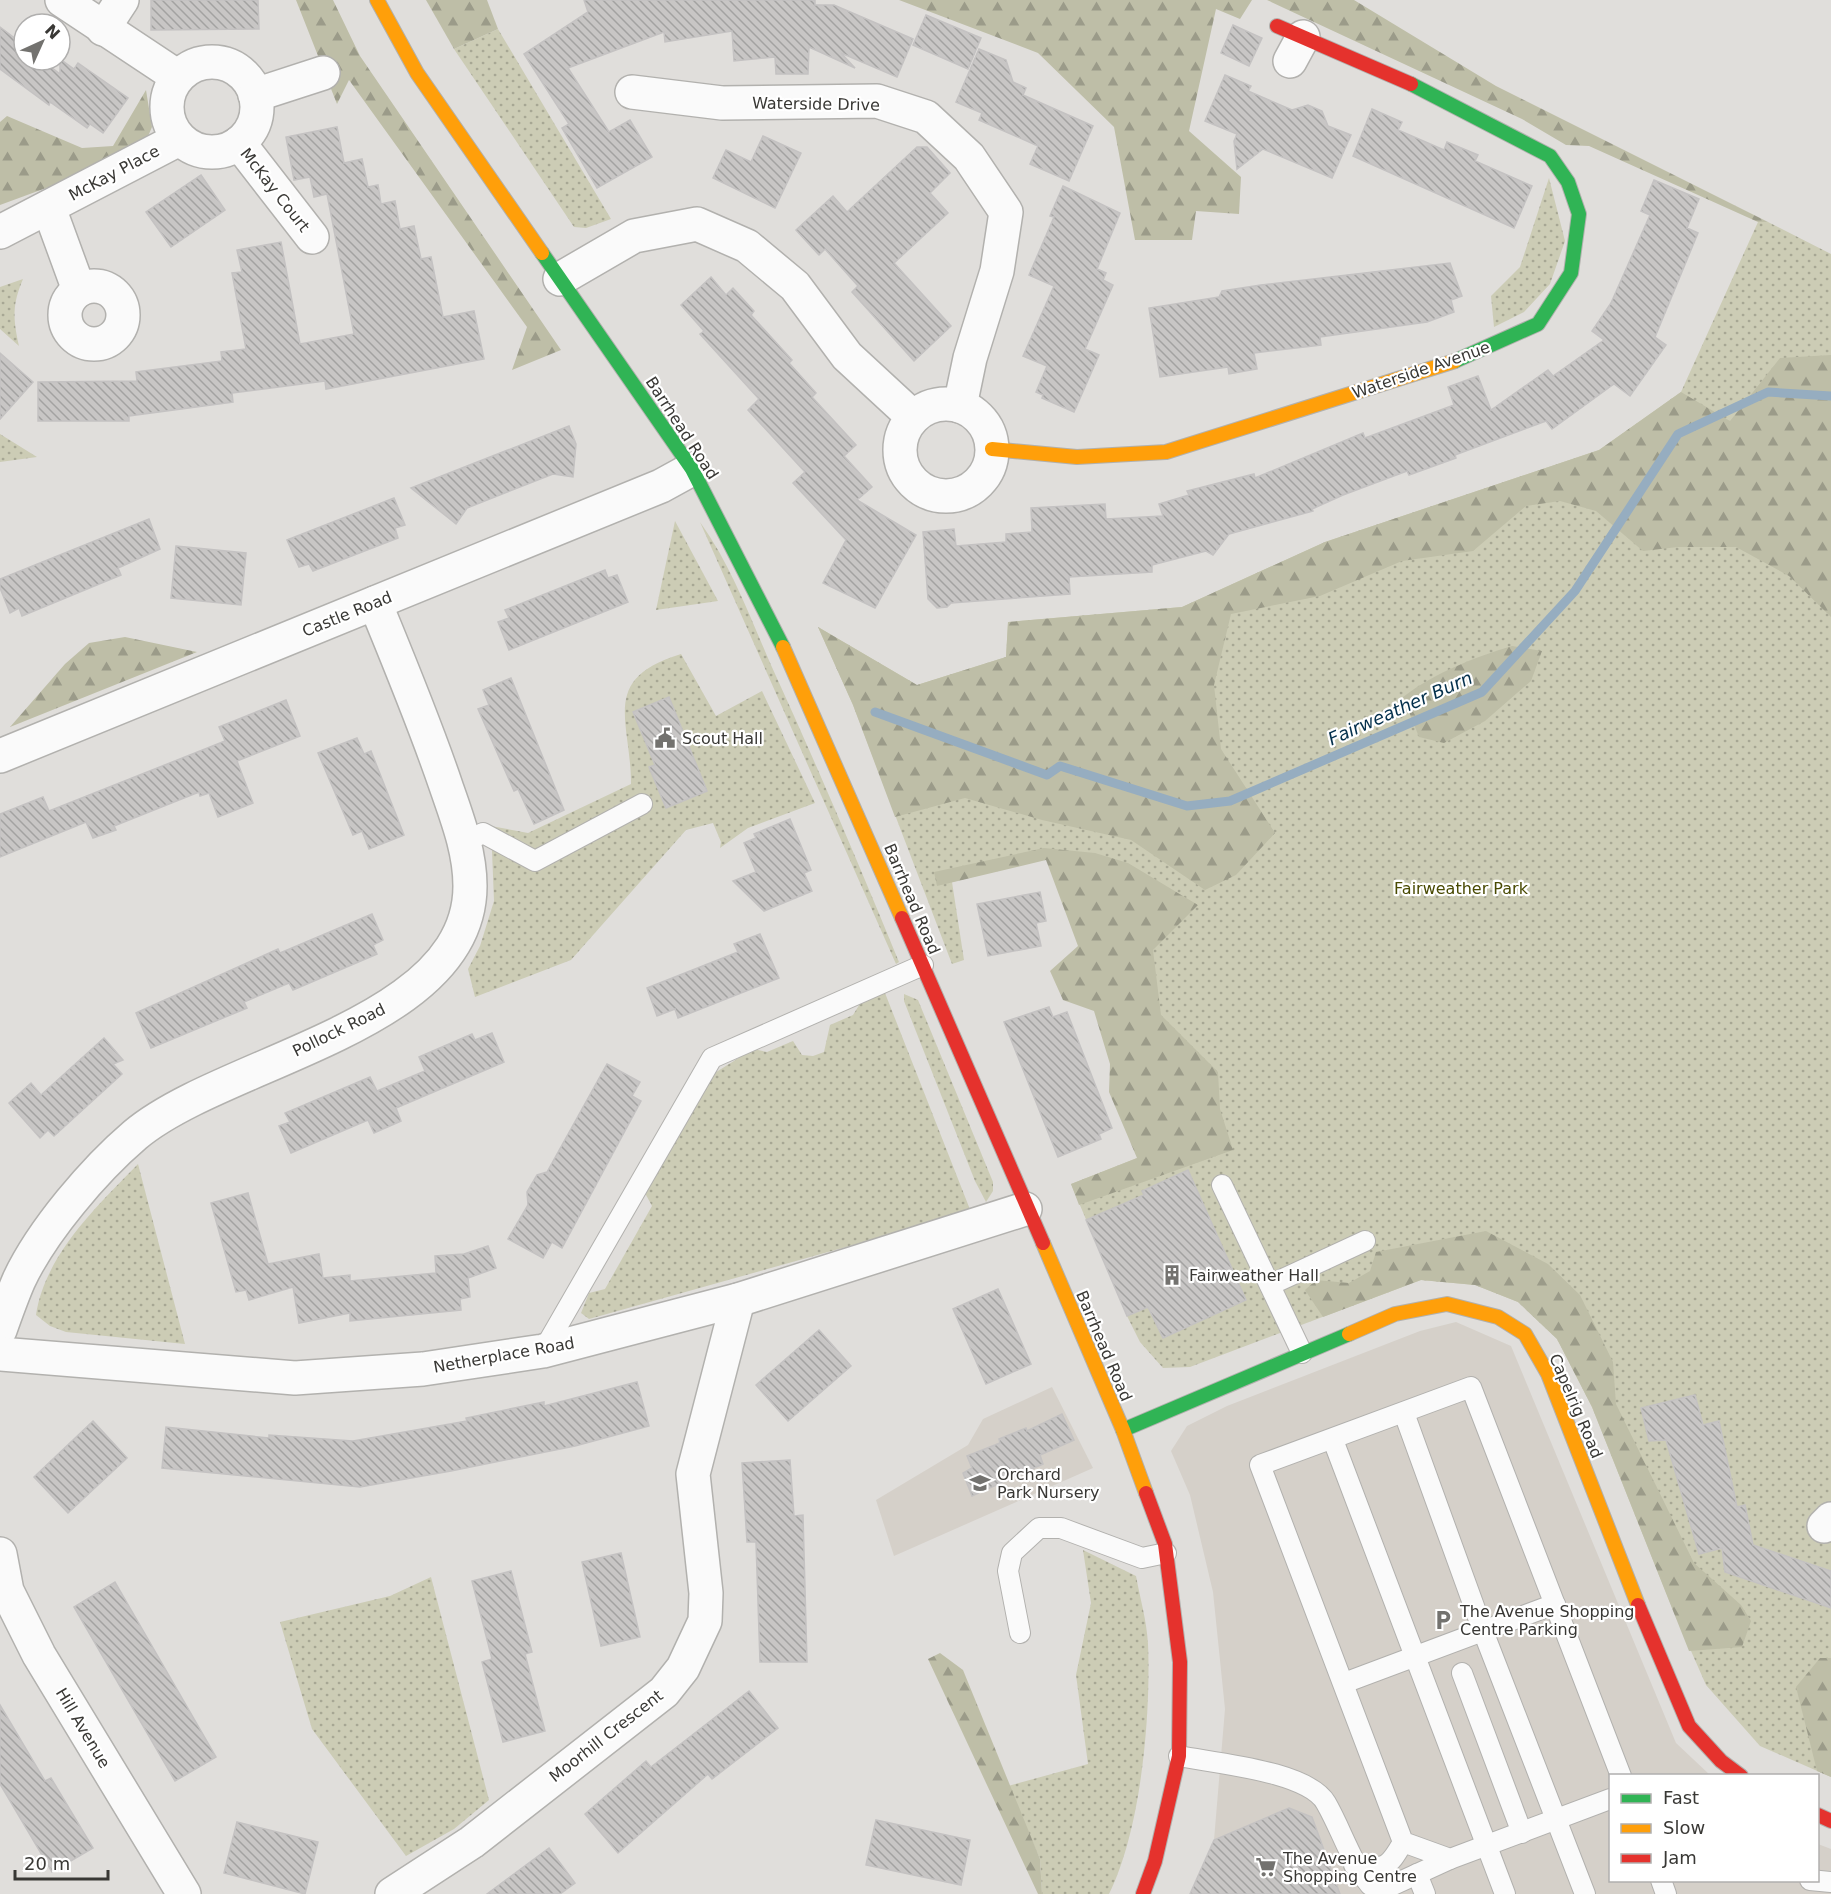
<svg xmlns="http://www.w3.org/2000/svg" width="1831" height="1894" font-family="'DejaVu Sans',sans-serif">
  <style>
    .built { fill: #d5d0c9 }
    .green { fill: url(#green-dots) }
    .forest { fill: url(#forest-firs) }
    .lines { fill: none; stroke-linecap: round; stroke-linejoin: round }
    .stream { stroke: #96adc0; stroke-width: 9 }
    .building { fill: url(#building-back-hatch); stroke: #c4c2c2; stroke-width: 1.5 }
    .lane-casing { stroke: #b2b1ae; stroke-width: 22 }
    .street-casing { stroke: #b2b1ae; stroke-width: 36 }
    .fast-casing { stroke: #b2b1ae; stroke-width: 16 }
    .slow-casing { stroke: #b2b1ae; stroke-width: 16 }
    .jam-casing { stroke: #b2b1ae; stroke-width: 16 }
    .lane { stroke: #fafafa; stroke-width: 20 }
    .street { stroke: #fafafa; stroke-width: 33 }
    .fast { stroke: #30b455; stroke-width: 14 }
    .slow { stroke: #ff9f0a; stroke-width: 14 }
    .jam { stroke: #e5322d; stroke-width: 14 }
    .labels { text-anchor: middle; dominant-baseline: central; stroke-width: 4.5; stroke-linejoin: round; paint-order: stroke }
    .street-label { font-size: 16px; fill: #393835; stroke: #fff }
    .poi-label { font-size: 16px; fill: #393835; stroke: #fff; text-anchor: start }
    .park-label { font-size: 16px; fill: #494a03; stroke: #fff }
    .water-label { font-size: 18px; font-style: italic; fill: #04304c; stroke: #fff }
  </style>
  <defs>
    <pattern id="green-dots" width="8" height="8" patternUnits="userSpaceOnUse" patternTransform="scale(1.5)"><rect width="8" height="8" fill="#ccccb5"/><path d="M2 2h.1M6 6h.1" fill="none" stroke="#a7a794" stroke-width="1.8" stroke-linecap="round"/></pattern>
    <pattern id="forest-firs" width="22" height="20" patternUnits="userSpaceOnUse" patternTransform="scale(1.5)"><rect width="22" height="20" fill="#bebea7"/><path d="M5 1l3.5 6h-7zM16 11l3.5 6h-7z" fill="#9b9b89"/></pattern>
    <pattern id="building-back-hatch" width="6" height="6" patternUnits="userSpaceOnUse" patternTransform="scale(1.5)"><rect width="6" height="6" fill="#c8c6c5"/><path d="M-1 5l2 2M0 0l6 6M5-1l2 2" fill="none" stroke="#a3a2a1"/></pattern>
  </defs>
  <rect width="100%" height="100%" fill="#e0dedb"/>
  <g class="built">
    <path d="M1456,1322l55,24 165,397 34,32 -100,1v104h208v-36l13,5v45h-641l24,-54 11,-131 -12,-117 -23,-97 -19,-44 16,-25 40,-20 193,-75z"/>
    <path d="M1052,1387l41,81 -199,88 -18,-56 92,-55 15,-26z"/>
  </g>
  <g class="green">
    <path d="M498,29l113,190 -25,9 -12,-1 -120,-178z"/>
    <path d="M1549,178l16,63 -15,43 -26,28 -30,15 -3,-31 29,-29z"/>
    <path d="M1758,222h10l63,32v1523l-71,-31 -54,-61 -33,-75 -81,-203 -35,-68 -39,-37 -43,-17 -54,-5 -231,87 -27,1 -23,-26 -13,-26 -56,-132 84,-33 -93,-296 -110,27 12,78 -12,4 -99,-259 -35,-78 99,58 89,-28 2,-35 174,-15 143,-65 274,-92 82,-58z"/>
    <path d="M23,279c-11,26 -10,39 -4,67l-19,-17v-42z"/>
    <path d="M0,434l37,23 -37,5z"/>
    <path d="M675,521l43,80 -62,9z"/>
    <path d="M700,522c31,43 50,95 71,143 45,98 87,197 128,297l-3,2z"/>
    <path d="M681,654l35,62 46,-25 53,112 -67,25 -28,20 1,-6 -8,-19 -27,7 -115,130 -96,37 -7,-28 12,-23 14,-45 -3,-75 37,7 103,-49c0,-64 -32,-105 50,-130z"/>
    <path d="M885,993l86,219 -382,107 -8,-6 8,-20 16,-4 47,-83 -7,-13 68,-119 40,-25 14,3 26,-11 9,14 11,1 11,-4 6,-27 23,-10 8,-13z"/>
    <path d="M904,994l14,6 75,182v9l-7,11 -11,-21 -71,-180z"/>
    <path d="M138,1164l47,180 -119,-12 -16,-6 -14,-11c9,-60 61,-109 102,-151z"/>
    <path d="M1083,1550l53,26c4,22 11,46 12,68 3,72 -7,186 -39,250h-67l-2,-35 -32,-73 80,-22 -12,-89 15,-72z"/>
    <path d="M431,1577l58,223 -35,29 -48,27 -94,-127 -32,-107 110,-26z"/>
  </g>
  <g class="forest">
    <path d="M296,0h37l27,56 201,294 -49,20 15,-43 -178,-247 -12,24z"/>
    <path d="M426,0h61l11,29 -44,20z"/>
    <path d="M899,0h353l-12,19 -24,-10 -27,122 52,46 -2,37 -43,-3 -4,29h-57l-21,-113 -76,-74z"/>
    <path d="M1267,0h87l142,86 272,136h-10l-169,-76 -23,-1 -44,-26z"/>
    <path d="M146,90l6,37 -6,14 -70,36 -76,28v-83l7,-6 75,32 31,-2z"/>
    <path d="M1831,355v262l-42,-41 -53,-29h-58l-35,4 -47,-40 -36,-10 -34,5 -53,45 -71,10 -82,35 -89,18 -17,71 7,64 54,84 -39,42 -31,15 -74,-50 -89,-20 -77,-22 -70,19 -42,-112 -35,-78 99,58 89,-28 2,-35 174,-15 143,-65 274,-92 82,-58 49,29 50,-63z"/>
    <path d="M125,637l72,15 -187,75 55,-63 24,-21z"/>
    <path d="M1512,646l30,5 -11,30 -46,40 -41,22 -25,-6 -16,-40c33,-25 70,-39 109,-51z"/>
    <path d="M1044,848l51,5 33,10 70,42 -45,45 8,65 57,57 2,37 13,41 -154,55 -8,-21 66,-26 -28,-66 1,-28 -16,-53 -31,-11 -13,-29 28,-25 -32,-86 -109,26 -3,-14z"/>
    <path d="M1486,1231l62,33 32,31 33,67 3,42 78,159 47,42 10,16 -9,26 -53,4 -97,-244 -35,-68 -39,-37 -43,-17 -54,-5 -98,37 -18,-27 11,-10 33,3 21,-12 6,-19z"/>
    <path d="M940,1653l23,17 77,189 2,35h-4l-110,-235z"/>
    <path d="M1820,1658h11v119l-14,-6 -21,-84z"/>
  </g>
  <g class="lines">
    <path class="stream" d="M875,712l172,63 13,-9 127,40 43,-5 252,-109 93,-101 103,-157 90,-42 63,4"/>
  </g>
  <g class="building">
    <path d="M151,0h107l1,29 -108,1z"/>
    <path d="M584,0h231v5h19l79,34 -16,38 -56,-24 14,15 -46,-21 -1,27h-32l-1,-17 -41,4 -2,-30 -67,11 -1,-10 -96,36 41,64 21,-12 22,37 -55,31 -35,-60 7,-4 -45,-70 64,-42z"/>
    <path d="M926,15l55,23 -13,31 -55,-24z"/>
    <path d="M1233,25l29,13 -13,28 -28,-13z"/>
    <path d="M0,27l24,18v15h18l18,14v-15l14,10 4,-6 50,35 -25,35 -13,-9 -3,4 -37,-26 -1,3 -49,-36z"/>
    <path d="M979,49l27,11 7,22 13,6 -3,7 70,31 -24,55 -39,-17 8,-18 -59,-26 3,-7 -26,-11z"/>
    <path d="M1225,75l26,11 -3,5 44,19 16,-5 14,6 6,15 23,9 -19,43 -69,-29 -26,20 -3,-28 3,-7 -32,-13z"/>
    <path d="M1372,109l30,13 -4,8 46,20 3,-8 31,13 -3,6 57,25 -18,42 -161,-72z"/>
    <path d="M337,127l7,36 18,-4 6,28 10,-2 3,19 14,-3 5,28 14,-3 7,33 10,-2 12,60 31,-6 10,48 -158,30 -1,-8 -93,12 1,9 -104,14v5h-91v-39l99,-1 -1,-9 86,-11 -1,-9 25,-3 -14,-76 10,-1 -5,-22 44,-8 19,102 54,-10 -27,-140 -13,3 -4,-20 -16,3 -8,-43z"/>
    <path d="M763,136l38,17 -26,55 -62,-30 13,-28 25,12z"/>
    <path d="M917,147h10l23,26 -20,20 18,20 -54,50 57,63 -37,35 -62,-69 6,-6 -33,-37 -6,6 -23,-25 37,-34 14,16z"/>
    <path d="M201,175l24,35 -54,37 -25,-35z"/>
    <path d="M1654,180l45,19 -12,29 11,5 -43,104 11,8 -36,51 -16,-12 -62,45 -6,-8 -91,34 1,3 -47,17 -2,-4 -64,24 -31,14 1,2 -84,23 -16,21 -7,-4 -54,14v7l-83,5 1,17 -119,9 -4,4 -10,1 -9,-9 -5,-67 31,-3 2,17 50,-4v-8l26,-2 -1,-24 74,-4 1,15 57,-3 -4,-12 30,-9 -2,-4 67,-17 1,4 108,-45 2,5 89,-33 -6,-18 30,-11 13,34 57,-40 5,6 51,-36 -12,-9 19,-28 39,-88 -9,-4z"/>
    <path d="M1063,186l57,27 -23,56 9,4 -3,7 10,5 -28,64 14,6 -25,57 -32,-14 1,-3 -7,-3 11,-26 -24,-10 31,-70 -25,-11 25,-58 -4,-1z"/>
    <path d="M1450,263l12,33 -11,4 3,12 -27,10 -107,15 1,8 -67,8 3,16 -28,5 -1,-7 -68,10 -11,-69 70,-11 3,-6 39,-6z"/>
    <path d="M711,277l15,18 7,-7 21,23 -3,4 41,45 -3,3 27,30 -4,4 44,48 -12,11 28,31 -15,13 59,35 -41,73 -52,-25 23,-43 -53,-57 12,-11 -57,-62 11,-11 -59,-65 4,-3 -23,-26z"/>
    <path d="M0,353l33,29 -33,37z"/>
    <path d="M569,426l7,18 -3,33 -20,-3 -86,34 -11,16 -45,-36z"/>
    <path d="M394,498l11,27 -10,3 3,10 -85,33 -4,-7 -10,3 -12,-27z"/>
    <path d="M149,519l11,30 -42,19 3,7 -17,7 -82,34 -3,-8 -9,5 -10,-25v-9z"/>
    <path d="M176,546l70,7 -5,52 -70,-7z"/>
    <path d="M605,570l3,8 9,-3 11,27 -119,48 -11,-28 11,-4 -4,-8z"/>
    <path d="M511,678l53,132 -30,14 -16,-35 -4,2 -36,-82 11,-4 -6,-15z"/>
    <path d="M669,697l38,94 -41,17 -17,-41 6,-2 -22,-53z"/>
    <path d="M286,700l14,36 -63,25 16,42 -35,14 -9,-24 -9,3 -1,-4 -85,34 2,4 -23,8 -7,-16 -86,35v-43l43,-17 6,14 176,-70 -6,-14z"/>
    <path d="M357,738l7,16 7,-3 33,84 -35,14 -7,-18 -9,4 -35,-82z"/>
    <path d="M790,819l21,51 -7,3 8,18 -48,20 -31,-30 23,-9 -12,-29 12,-5 -2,-4z"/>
    <path d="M1040,892l6,29 -10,2 5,23 -53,10 -11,-52z"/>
    <path d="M372,914l11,26 -10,5 4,9 -84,36 -4,-7 -45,19 3,6 -96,40 -15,-35 142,-64 2,4z"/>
    <path d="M760,934l19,44 -101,40 -3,-9 -18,7 -10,-28 91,-36 -4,-8z"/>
    <path d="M1049,1007l4,10 14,-5 45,116 -13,6 2,5 -43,18 -54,-135z"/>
    <path d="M492,1033l12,29 -108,46 5,13 -27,12 -6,-13 -77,33 -12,-27 11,-4 -5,-9 85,-36 7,14 48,-20 -6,-14 53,-23 3,6z"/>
    <path d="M104,1038l19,22 -10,4 9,10 -68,62 -6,-6 -8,8 -31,-35 22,-20 10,12z"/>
    <path d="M607,1064l33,18 -8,14 9,5 -79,147 -10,-6 -9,16 -35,-19 20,-34 -1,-13 10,-17 10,-3z"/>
    <path d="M1188,1170l58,130 -83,38 -15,-31 -21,9 -41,-96 58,-25 -2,-4z"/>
    <path d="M248,1193l20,71 51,-10 4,24 27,-3v6l86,-8 -1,-17 29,-2 24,-8 8,22 -28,10 2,19 -10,2 1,11 -111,11v-8l-51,10 -6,-36 -44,13 -3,-10 -10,2 -25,-89z"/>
    <path d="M998,1289l33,75 -45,20 -33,-75z"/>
    <path d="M819,1330l32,36 -63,55 -32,-36z"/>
    <path d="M637,1382l12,44 -74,20 -124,25 -91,16 -198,-19 4,-41 103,11v-3l84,6 114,-20 -1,-3 78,-16v4z"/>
    <path d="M1695,1395l8,30 16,-4 18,86 8,-2 8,40 78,26v37l-106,-36 -3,-24 -23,6 -33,-114 -17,1 -8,-33z"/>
    <path d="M1062,1414l12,26 -34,15 3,9 -71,32 -9,-23 9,-5 -5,-12 33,-13 -1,-4 27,-11 1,3z"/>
    <path d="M93,1421l34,37 -59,55 -34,-36z"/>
    <path d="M790,1460l4,56 9,-1 4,147h-47l-4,-120h-9l-5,-79z"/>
    <path d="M621,1553l19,84 -39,9 -19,-84z"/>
    <path d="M511,1571l21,81 -7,2 20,77 -42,11 -21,-80 10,-3 -20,-78z"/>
    <path d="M115,1582l101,175 -41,24 -101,-174z"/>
    <path d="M749,1691l29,37 -66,51 -4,-5 -90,79 -33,-39 61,-53 5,6z"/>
    <path d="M0,1705l45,76 6,-3 42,70 -41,24 -52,-88z"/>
    <path d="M1289,1808l23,9 28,77h-150l24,-54z"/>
    <path d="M876,1820l94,20 -9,45 -95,-20z"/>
    <path d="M237,1822l81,20 -13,52 -81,-21z"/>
    <path d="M549,1848l26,35 -15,11h-73z"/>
  </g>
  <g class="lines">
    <g class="lane-casing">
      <g id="lane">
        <path d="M465,842l18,-9 52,28 107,-57"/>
        <path d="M1222,1185l80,168"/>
        <path d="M1270,1285l95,-44"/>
        <path d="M543,1351l169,-293 211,-93"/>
        <path d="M1404,1413l79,218 102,263"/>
        <path d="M1333,1440l172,454"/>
        <path d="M1020,1633l-12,-62 4,-18 27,-25h22l81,30 24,-5"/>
        <path d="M1462,1673l60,160"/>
        <path d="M1344,1683l211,-79"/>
        <path d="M1179,1756c34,7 129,15 147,47 16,28 24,57 44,82h23l57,-26"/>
        <path d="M1610,1799l-160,60 -47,-17 -143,-377 211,-78 150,389"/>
        <path d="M1354,1865c30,5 34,4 49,-23"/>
        <path d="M1417,1874l8,20"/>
        <path d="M1661,1880l5,14"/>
        <path d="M1810,1880l21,2"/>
      </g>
    </g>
    <g class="street-casing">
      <g id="street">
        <path d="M62,0l116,77"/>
        <path d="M103,29l19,-29"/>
        <path d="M1290,61l13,-24"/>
        <circle cx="212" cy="107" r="45"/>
        <path d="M632,92l90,11 155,-2 49,16 43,40 37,55 -9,59 -27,87 -10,48"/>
        <path d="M255,95l68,-22"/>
        <path d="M239,143l73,94"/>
        <path d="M49,208l30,82"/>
        <path d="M0,232l179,-93"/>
        <path d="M560,279l74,-43 63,-12 50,22 48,40 52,70 66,61"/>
        <circle cx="94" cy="315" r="29"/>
        <circle cx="946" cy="450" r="46"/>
        <path d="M0,756l661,-270 31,-17"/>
        <path d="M0,1330c6,-17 12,-34 19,-50 23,-49 75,-110 116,-145 89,-75 335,-109 335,-249 0,-35 -13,-68 -24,-100 -21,-62 -46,-122 -71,-183"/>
        <path d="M0,1354l295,24 128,-9 120,-18 195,-51 287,-91"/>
        <path d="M1824,1526l7,-7"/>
        <path d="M0,1554l7,37 32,64 145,239"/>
        <path d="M392,1894l80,-52 192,-150 19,-24 22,-47 1,-28 -13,-119 45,-174"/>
      </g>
    </g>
    <g class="fast-casing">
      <g id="fast">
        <path d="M1411,84l139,72 18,26 11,32 -8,59 -33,51 -83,37"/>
        <path d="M542,253l150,216 91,178"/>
        <path d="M1123,1430l226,-96"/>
      </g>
    </g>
    <g class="slow-casing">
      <g id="slow">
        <path d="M377,0l40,73 125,180"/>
        <path d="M992,449l85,8 89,-5 289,-91"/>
        <path d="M783,647l119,271"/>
        <path d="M1043,1243l80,187 23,63"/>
        <path d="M1349,1334l46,-20 52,-10 51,13 27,17 23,40 90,231"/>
      </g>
    </g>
    <g class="jam-casing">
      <g id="jam">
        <path d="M1277,26l134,58"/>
        <path d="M902,918l141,325"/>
        <path d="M1638,1605l51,121 32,35 20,15"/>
        <path d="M1818,1815l13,6"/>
        <path d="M1143,1894l12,-33 24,-105 1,-94 -15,-118 -19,-51"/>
      </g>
    </g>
    <use href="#lane" class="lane"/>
    <use href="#street" class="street"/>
    <use href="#fast" class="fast"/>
    <use href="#slow" class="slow"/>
    <use href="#jam" class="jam"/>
  </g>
  <defs>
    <g id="civic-bare" transform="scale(1.62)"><path d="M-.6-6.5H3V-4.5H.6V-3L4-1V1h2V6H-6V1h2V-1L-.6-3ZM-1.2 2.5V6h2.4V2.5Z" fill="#73726f" stroke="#fff" stroke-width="2.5" paint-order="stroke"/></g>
    <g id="building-bare" transform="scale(1.62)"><path d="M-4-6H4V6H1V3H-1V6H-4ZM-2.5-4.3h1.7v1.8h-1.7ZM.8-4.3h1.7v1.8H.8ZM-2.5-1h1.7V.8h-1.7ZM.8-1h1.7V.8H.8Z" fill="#73726f" stroke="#fff" stroke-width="2.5" paint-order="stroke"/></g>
    <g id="school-bare" transform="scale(1.62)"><path d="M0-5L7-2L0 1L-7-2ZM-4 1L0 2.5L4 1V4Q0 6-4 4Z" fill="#73726f" stroke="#fff" stroke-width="2.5" paint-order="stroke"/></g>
    <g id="parking-bare" transform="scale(1.62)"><path d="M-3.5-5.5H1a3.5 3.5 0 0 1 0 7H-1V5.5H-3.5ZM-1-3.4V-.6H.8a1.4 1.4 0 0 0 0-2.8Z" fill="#73726f" stroke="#fff" stroke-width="2.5" paint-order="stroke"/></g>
    <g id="supermarket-bare" transform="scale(1.62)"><path d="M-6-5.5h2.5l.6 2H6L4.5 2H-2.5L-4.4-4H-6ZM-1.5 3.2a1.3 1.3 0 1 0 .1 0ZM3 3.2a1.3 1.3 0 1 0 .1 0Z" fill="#73726f" stroke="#fff" stroke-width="2.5" paint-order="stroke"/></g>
  </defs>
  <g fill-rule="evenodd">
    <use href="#civic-bare" x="665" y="738"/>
    <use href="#building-bare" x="1172" y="1275"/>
    <use href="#school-bare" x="980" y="1483"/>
    <use href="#parking-bare" x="1443" y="1620"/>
    <use href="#supermarket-bare" x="1266" y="1867"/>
  </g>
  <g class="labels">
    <g class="street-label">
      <text transform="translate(816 104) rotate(1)">Waterside Drive</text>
      <text transform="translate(114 173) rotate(-28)">McKay Place</text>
      <text transform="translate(275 190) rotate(52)">McKay Court</text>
      <text transform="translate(1421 370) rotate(-19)">Waterside Avenue</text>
      <text transform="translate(682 428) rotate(57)">Barrhead Road</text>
      <text transform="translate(347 614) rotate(-22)">Castle Road</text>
      <text transform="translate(912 899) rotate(67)">Barrhead Road</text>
      <text transform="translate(339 1030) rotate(-26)">Pollock Road</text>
      <text transform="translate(1104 1346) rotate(67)">Barrhead Road</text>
      <text transform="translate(504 1355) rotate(-10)">Netherplace Road</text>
      <text transform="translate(1576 1406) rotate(67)">Capelrig Road</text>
      <text transform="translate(83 1728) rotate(59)">Hill Avenue</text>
      <text transform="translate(606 1736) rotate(-38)">Moorhill Crescent</text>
    </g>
    <g class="poi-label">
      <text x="682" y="738">Scout Hall</text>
      <text x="1189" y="1275">Fairweather Hall</text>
      <text x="997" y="1474">Orchard<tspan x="997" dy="18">Park Nursery</tspan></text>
      <text x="1460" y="1611">The Avenue Shopping<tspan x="1460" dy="18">Centre Parking</tspan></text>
      <text x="1283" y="1858">The Avenue<tspan x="1283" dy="18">Shopping Centre</tspan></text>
    </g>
    <g class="park-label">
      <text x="1461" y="888">Fairweather Park</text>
    </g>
    <g class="water-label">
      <text transform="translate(1400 708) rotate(-24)">Fairweather Burn</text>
    </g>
  </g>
  <rect x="1609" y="1774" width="210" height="108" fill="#ffffff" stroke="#b0afae" stroke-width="1.5"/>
  <rect x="1621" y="1794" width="30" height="9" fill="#30b455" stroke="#b0afae" stroke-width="1.5"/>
  <text x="1663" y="1804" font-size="18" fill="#393835">Fast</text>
  <rect x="1621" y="1824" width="30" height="9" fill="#ff9f0a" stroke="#b0afae" stroke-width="1.5"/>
  <text x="1663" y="1834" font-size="18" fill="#393835">Slow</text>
  <rect x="1621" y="1854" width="30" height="9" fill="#e5322d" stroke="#b0afae" stroke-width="1.5"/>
  <text x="1663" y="1864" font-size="18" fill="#393835">Jam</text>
  <g transform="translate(42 42) rotate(45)"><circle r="28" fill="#ffffff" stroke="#b0afae" stroke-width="1.5"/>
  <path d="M0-4.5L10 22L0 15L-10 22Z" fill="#73726f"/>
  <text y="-9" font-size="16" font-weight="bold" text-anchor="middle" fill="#393835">N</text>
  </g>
  <path d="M15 1870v9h93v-9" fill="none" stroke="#393835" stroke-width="3"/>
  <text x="24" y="1870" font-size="18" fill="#393835" stroke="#ffffff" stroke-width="4.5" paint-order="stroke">20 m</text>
</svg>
